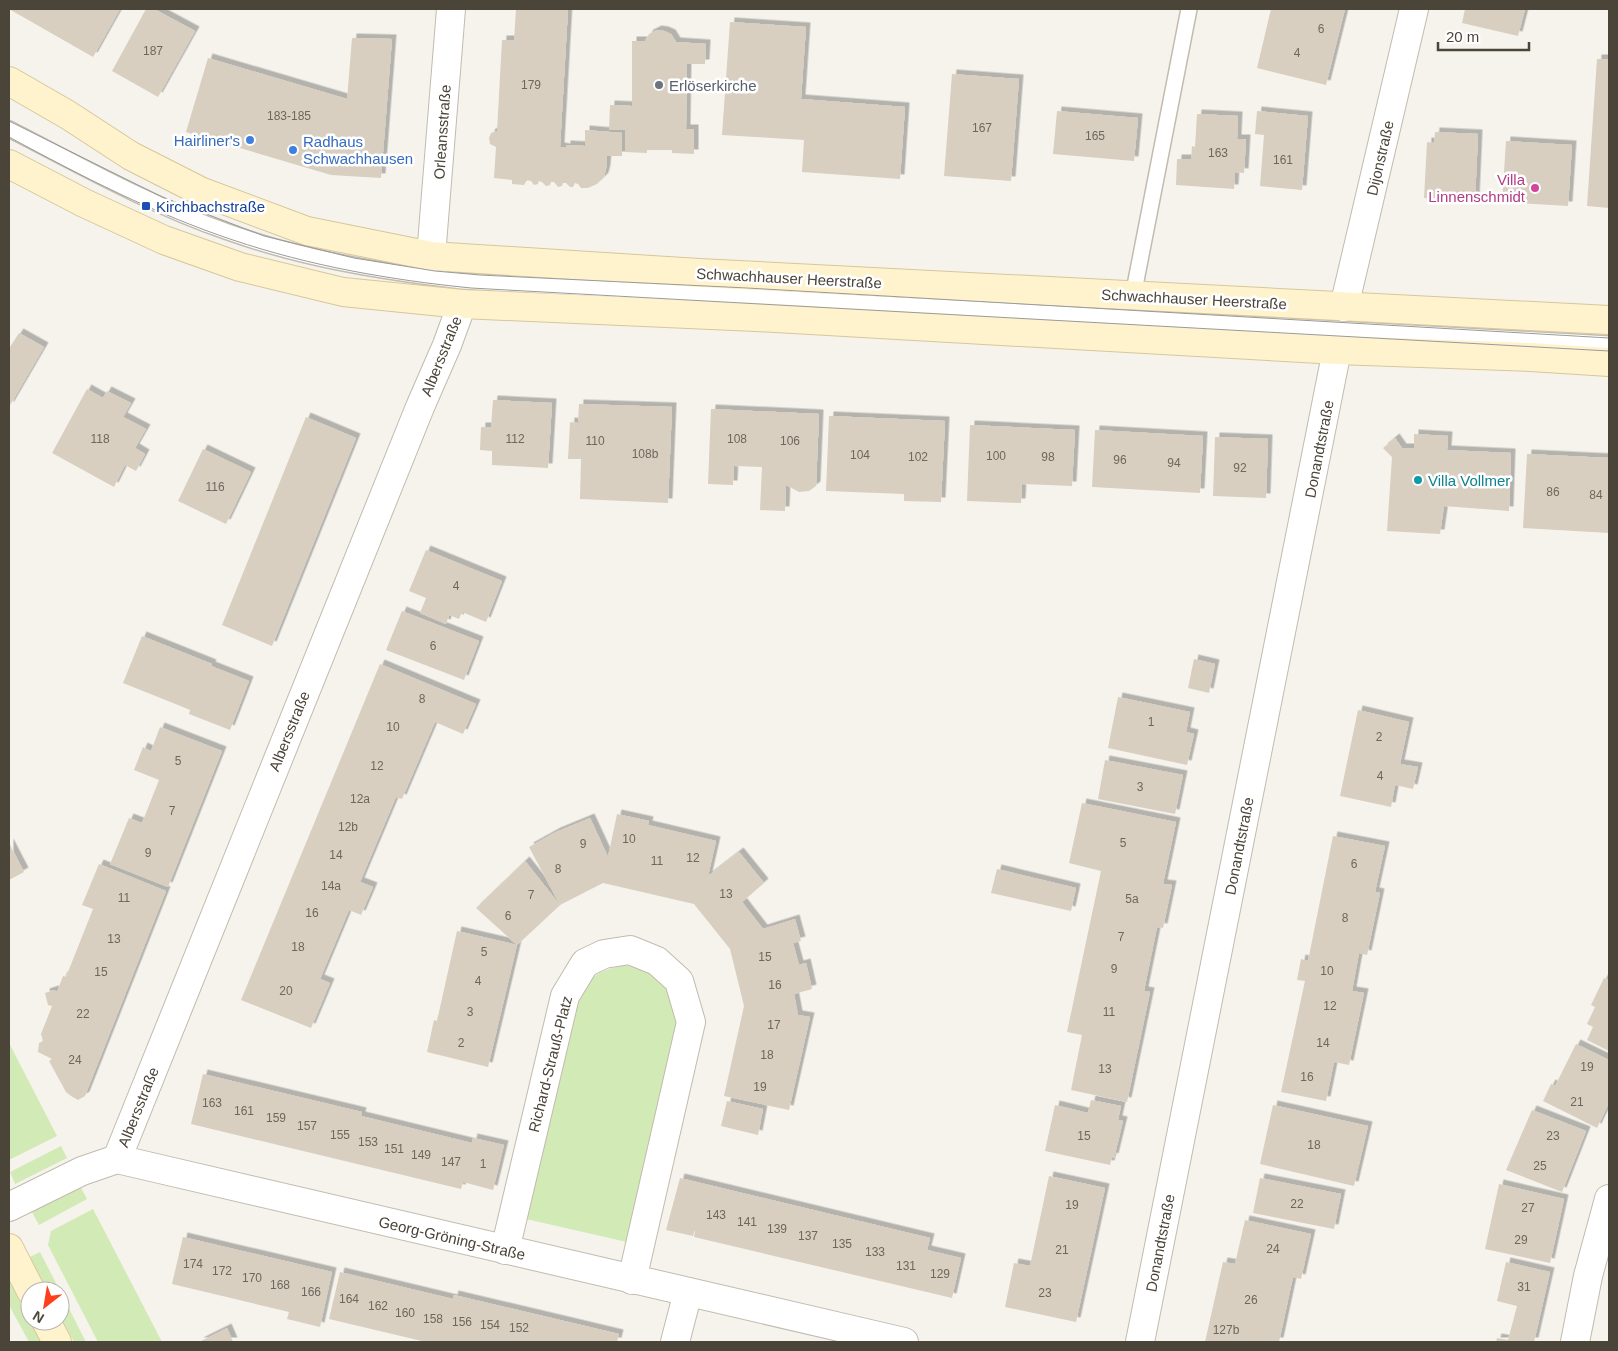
<svg xmlns="http://www.w3.org/2000/svg" width="1618" height="1351" font-family="Arial,sans-serif">
  <style>
    .green { fill: #d2eab5 }
    .building { fill: #d8cfc1; filter: url(#shadow) }
    .lines { fill: none; stroke-linecap: round; stroke-linejoin: round }
    .service-casing { stroke: #c2bbae; stroke-width: 18 }
    .minor-casing { stroke: #c2bbae; stroke-width: 30 }
    .secondary-casing { stroke: #d6c79b; stroke-width: 30 }
    .service { stroke: #fff; stroke-width: 15 }
    .minor { stroke: #fff; stroke-width: 28 }
    .secondary { stroke: #fff3cd; stroke-width: 28 }
    .tram { stroke: #9a9a9a; stroke-width: 1 }
    .worship-dot { fill: #6b7280; stroke: #fff; stroke-width: 2 }
    .shop-dot { fill: #3f7fe0; stroke: #fff; stroke-width: 2 }
    .hotel-dot { fill: #d1479c; stroke: #fff; stroke-width: 2 }
    .transit-dot { fill: #1a4fb4; stroke: #fff; stroke-width: 2 }
    .culture-dot { fill: #0f9aa8; stroke: #fff; stroke-width: 2 }
    .labels { text-anchor: middle; dominant-baseline: central; stroke-width: 5; stroke-linejoin: round; paint-order: stroke }
    .number-label { font-size: 12px; fill: #6e675b }
    .worship-label { font-size: 15px; fill: #5b616d; stroke: #fff; text-anchor: start }
    .street-label { font-size: 15px; fill: #4b4439; stroke: #fff }
    .shop-label { font-size: 15px; fill: #366cbe; stroke: #fff; text-anchor: end }
    .hotel-label { font-size: 15px; fill: #b23c85; stroke: #fff; text-anchor: end }
    .transit-label { font-size: 15px; fill: #164399; stroke: #fff; text-anchor: start }
    .culture-label { font-size: 15px; fill: #0d838f; stroke: #fff; text-anchor: start }
  </style>
  <defs>
    <filter id="shadow"><feDropShadow dx="4.5" dy="-4.5" stdDeviation="0" flood-color="#0004"/></filter>
  </defs>
  <rect width="100%" height="100%" fill="#f6f3ec"/>
  <g class="green">
    <path d="M625,965l23,5 24,18 6,24v26l-51,204 -101,-23 52,-223c14,-22 21,-25 47,-31z"/>
    <path d="M9,1043l48,93 -48,24z"/>
    <path d="M61,1146l6,12 -52,26 -5,-12z"/>
    <path d="M80,1186l7,13 -48,26 -7,-13z"/>
    <path d="M93,1209l69,133h-64l-50,-97 3,-14z"/>
    <path d="M40,1252l20,39h-12l-18,-34z"/>
    <path d="M9,1280l32,62h-12l-20,-37z"/>
    <path d="M60,1291l26,51h-12l-14,-27z"/>
  </g>
  <g class="building">
    <path d="M9,9h111l-27,48z"/>
    <path d="M146,9h8l41,22 -37,66 -46,-26z"/>
    <path d="M516,9h52l-8,138 6,1v-3l19,1v-16l37,3v23h-15l-1,13 -2,8 -7,7 -9,4h-7l-3,-4 -3,-1 -2,4h-3l-4,-4h-3l-1,3 -4,1 -4,-5h-3l-1,3 -4,1 -4,-4 -3,-1 -1,3 -4,1 -3,-4 -4,-1 -3,5 -12,-1v-4l-18,-2 2,-31 -6,-3 -1,-6 2,-5 6,-2 5,-91h12z"/>
    <path d="M1271,9h74l-19,76 -69,-17z"/>
    <path d="M1465,9h60l-7,27 -56,-13z"/>
    <path d="M730,22l76,5 -5,72 104,8 -5,72 -98,-7 2,-32 -82,-5z"/>
    <path d="M657,30l7,1 7,3 5,8 30,2 -1,20h-18l-1,65h8v25l-22,-1v-3h-25v3l-22,-1v-22h-16l1,-25 22,1v-65h13l4,-7z"/>
    <path d="M352,38l40,1 -11,139 -50,-3 -145,-43 22,-74 139,41z"/>
    <path d="M1597,59h12v149l-22,-2z"/>
    <path d="M952,74l67,5 -8,102 -67,-5z"/>
    <path d="M1057,111l81,7 -4,43 -81,-7z"/>
    <path d="M1257,111l51,5 -6,74 -42,-4 4,-51 -9,-1z"/>
    <path d="M1197,114l41,2 -1,23h9l-2,34 -9,-1 -1,17 -58,-4 1,-26h14l1,-13 3,1z"/>
    <path d="M1435,132l43,2 -3,67 -51,-3 3,-56 7,1z"/>
    <path d="M1506,141l66,4 -4,61 -66,-4z"/>
    <path d="M19,333l25,14 -35,60v-61l1,1z"/>
    <path d="M87,389l16,9 4,-7 24,12 -8,14 23,12 -11,19 10,6 -9,17 -11,-6 -11,22 -62,-34z"/>
    <path d="M493,400l59,3 -4,65 -56,-3v-14l-12,-1 1,-23h10z"/>
    <path d="M579,404l93,3 -4,96 -88,-4 1,-40h-13l2,-37 8,1z"/>
    <path d="M711,409l108,5 -3,72 -7,5 -10,1 -13,-7 -1,26 -25,-1 2,-43 -28,-1 -1,19 -25,-1z"/>
    <path d="M829,416l116,5 -4,81 -37,-1v-7l-78,-3z"/>
    <path d="M306,417l50,21 -84,208 -50,-21z"/>
    <path d="M970,425l105,5 -3,56 -50,-2 -1,19 -54,-2z"/>
    <path d="M1095,430l108,6 -3,57 -108,-6z"/>
    <path d="M1414,434l34,2 -1,14 64,3 -2,58 -65,-5 -4,28 -53,-3 5,-74 -9,-9 12,-10 7,10h12z"/>
    <path d="M1215,437l53,2 -2,59 -53,-2z"/>
    <path d="M203,449l48,23 -25,52 -48,-23z"/>
    <path d="M1527,454l82,4v75l-86,-5z"/>
    <path d="M426,550l76,31 -16,41 -24,-10 -3,7 -10,-4 -3,9 -26,-11 6,-15 -17,-7z"/>
    <path d="M402,611l77,30 -15,39 -78,-30z"/>
    <path d="M142,636l70,28 -1,2 38,15 -19,49 -41,-16 1,-4 -7,-3 -60,-24z"/>
    <path d="M1194,659l21,5 -6,29 -21,-5z"/>
    <path d="M380,664l96,40 -13,30 -28,-12 -33,77 -6,-2 -36,85 13,5 -12,28 -12,-5 -29,69 10,4 -19,45 -70,-28z"/>
    <path d="M1118,697l72,15 -4,20 8,2 -7,31 -79,-17z"/>
    <path d="M1358,710l51,12 -9,42 18,3 -5,22 -18,-4 -4,22 -51,-11z"/>
    <path d="M160,727l62,24 -54,136 -58,-23 19,-46 13,5 17,-43 -25,-10 9,-23 8,4z"/>
    <path d="M1105,760l78,15 -8,39 -77,-15z"/>
    <path d="M1082,803l94,19 -13,62 9,1 -9,43 -6,-1 -13,64 6,1 -23,110 -56,-12 11,-55 -15,-3 34,-161 -32,-8z"/>
    <path d="M617,814l32,7 -1,4 68,16 -8,35 31,-24 25,31 -22,19 21,27 32,-10 6,22 -8,2 6,22 7,-2 6,26 -18,5 4,21 12,2 -21,93 -65,-14 20,-90 -14,-57 -36,-45 -91,-21 -43,22 -43,40 -29,122 -61,-15 7,-32 3,1 20,-90 60,14 -41,-37 49,-47 35,44 -31,-58 27,-15 34,-14 18,39z"/>
    <path d="M1333,836l52,10 -10,46 5,1 -13,62 -8,-2 -7,38 12,2 -15,72 -15,-3 -8,39 -45,-9 24,-111 -8,-1 4,-21 7,2z"/>
    <path d="M9,843l15,29 -15,8z"/>
    <path d="M99,864l67,27 -81,205 -7,4 -7,-4 -5,-4 -17,-31 3,-2 -14,-7 1,-9 4,-2 -2,-7 11,-28 -4,-1 -3,-12 9,-3 3,2 6,-16 3,1 27,-68 -11,-4z"/>
    <path d="M997,869l79,19 -5,23 -80,-18z"/>
    <path d="M1604,978l5,2v71l-22,-11 6,-13 -6,-3 8,-17 -4,-2z"/>
    <path d="M1576,1044l33,16v43l-12,25 -54,-27 8,-17 4,2z"/>
    <path d="M203,1074l159,38 -1,4 111,27 1,-5 31,7 -11,45 -30,-8 -2,7 -270,-65z"/>
    <path d="M1091,1100l30,6 -3,14 5,1 -9,37 -2,-1 -2,8 -65,-14 10,-46 33,8z"/>
    <path d="M727,1101l36,8 -5,26 -37,-9z"/>
    <path d="M1273,1105l95,21 -14,60 -94,-22z"/>
    <path d="M1532,1110l54,21 -24,61 -56,-22z"/>
    <path d="M1049,1176l56,12 -29,134 -71,-15 9,-44 16,3z"/>
    <path d="M680,1178l250,60 -3,12 34,8 -9,40 -258,-61 2,-13 -3,12 -27,-6z"/>
    <path d="M1260,1178l81,16 -7,35 -81,-16z"/>
    <path d="M1499,1184l65,15 -14,64 -65,-14z"/>
    <path d="M1245,1220l66,14 -10,45 -8,-2 -14,65h-74l18,-80 12,2z"/>
    <path d="M183,1237l149,35 -12,55 -33,-8 2,-7 -117,-28z"/>
    <path d="M1506,1262l44,10 -16,70h-38l1,-4 11,2 9,-34 -20,-5z"/>
    <path d="M340,1272l113,27 1,-4 165,39 -2,8h-191l-97,-23z"/>
    <path d="M227,1328l6,14h-34z"/>
  </g>
  <g class="lines">
    <g class="service-casing">
      <g id="service">
        <path d="M9,129c72,37 143,77 219,103 76,27 155,40 234,49l1147,63"/>
        <path d="M1133,296l56,-287"/>
      </g>
    </g>
    <g class="minor-casing">
      <g id="minor">
        <path d="M431,256l20,-247"/>
        <path d="M1344,307l70,-298"/>
        <path d="M117,1159l303,-752 27,-62 15,-41"/>
        <path d="M9,1207l73,-36 35,-12 787,183"/>
        <path d="M505,1250l60,-254 20,-33 19,-9 26,-4 27,11 22,20 12,41 -59,258"/>
        <path d="M675,1342l13,-50"/>
        <path d="M1140,1342l197,-992"/>
        <path d="M1575,1342l13,-66 21,-77"/>
      </g>
    </g>
    <g class="secondary-casing">
      <g id="secondary">
        <path d="M9,81l59,34 63,41 69,35 107,40 124,25 268,17 910,47"/>
        <path d="M9,164l75,39 80,37 76,27 103,25 119,12 294,13 581,33 194,7 78,5"/>
        <path d="M9,1248l22,43"/>
        <path d="M46,1321l11,21"/>
      </g>
    </g>
    <use href="#service" class="service"/>
    <use href="#minor" class="minor"/>
    <use href="#secondary" class="secondary"/>
    <g class="tram">
      <path d="M9,121l153,76 102,39 90,22 81,13 45,4 267,13 862,50"/>
      <path d="M9,137c72,39 146,77 224,103 77,26 158,40 238,48l1138,63"/>
    </g>
  </g>
  <circle class="worship-dot" cx="659" cy="85" r="5"/>
  <g class="shop-dot">
    <circle cx="250" cy="140" r="5"/>
    <circle cx="293" cy="150" r="5"/>
  </g>
  <circle class="hotel-dot" cx="1535" cy="188" r="5"/>
  <rect class="transit-dot" x="141" y="201" width="10" height="10" rx="2.5"/>
  <circle class="culture-dot" cx="1418" cy="480" r="5"/>
  <g class="labels">
    <g class="number-label">
      <text x="1321" y="29">6</text>
      <text x="153" y="51">187</text>
      <text x="1297" y="53">4</text>
      <text x="531" y="85">179</text>
      <text x="289" y="116">183-185</text>
      <text x="982" y="128">167</text>
      <text x="1095" y="136">165</text>
      <text x="1218" y="153">163</text>
      <text x="1283" y="160">161</text>
      <text x="100" y="439">118</text>
      <text x="515" y="439">112</text>
      <text x="737" y="439">108</text>
      <text x="595" y="441">110</text>
      <text x="790" y="441">106</text>
      <text x="645" y="454">108b</text>
      <text x="860" y="455">104</text>
      <text x="996" y="456">100</text>
      <text x="918" y="457">102</text>
      <text x="1048" y="457">98</text>
      <text x="1120" y="460">96</text>
      <text x="1174" y="463">94</text>
      <text x="1240" y="468">92</text>
      <text x="215" y="487">116</text>
      <text x="1553" y="492">86</text>
      <text x="1596" y="495">84</text>
      <text x="456" y="586">4</text>
      <text x="433" y="646">6</text>
      <text x="422" y="699">8</text>
      <text x="1151" y="722">1</text>
      <text x="393" y="727">10</text>
      <text x="1379" y="737">2</text>
      <text x="178" y="761">5</text>
      <text x="377" y="766">12</text>
      <text x="1380" y="776">4</text>
      <text x="1140" y="787">3</text>
      <text x="360" y="799">12a</text>
      <text x="172" y="811">7</text>
      <text x="348" y="827">12b</text>
      <text x="629" y="839">10</text>
      <text x="1123" y="843">5</text>
      <text x="583" y="844">9</text>
      <text x="148" y="853">9</text>
      <text x="336" y="855">14</text>
      <text x="693" y="858">12</text>
      <text x="657" y="861">11</text>
      <text x="1354" y="864">6</text>
      <text x="558" y="869">8</text>
      <text x="331" y="886">14a</text>
      <text x="726" y="894">13</text>
      <text x="531" y="895">7</text>
      <text x="124" y="898">11</text>
      <text x="1132" y="899">5a</text>
      <text x="312" y="913">16</text>
      <text x="508" y="916">6</text>
      <text x="1345" y="918">8</text>
      <text x="1121" y="937">7</text>
      <text x="114" y="939">13</text>
      <text x="298" y="947">18</text>
      <text x="484" y="952">5</text>
      <text x="765" y="957">15</text>
      <text x="1114" y="969">9</text>
      <text x="1327" y="971">10</text>
      <text x="101" y="972">15</text>
      <text x="478" y="981">4</text>
      <text x="775" y="985">16</text>
      <text x="286" y="991">20</text>
      <text x="1330" y="1006">12</text>
      <text x="470" y="1012">3</text>
      <text x="1109" y="1012">11</text>
      <text x="83" y="1014">22</text>
      <text x="774" y="1025">17</text>
      <text x="461" y="1043">2</text>
      <text x="1323" y="1043">14</text>
      <text x="767" y="1055">18</text>
      <text x="75" y="1060">24</text>
      <text x="1587" y="1067">19</text>
      <text x="1105" y="1069">13</text>
      <text x="1307" y="1077">16</text>
      <text x="760" y="1087">19</text>
      <text x="1577" y="1102">21</text>
      <text x="212" y="1103">163</text>
      <text x="244" y="1111">161</text>
      <text x="276" y="1118">159</text>
      <text x="307" y="1126">157</text>
      <text x="340" y="1135">155</text>
      <text x="1084" y="1136">15</text>
      <text x="1553" y="1136">23</text>
      <text x="368" y="1142">153</text>
      <text x="1314" y="1145">18</text>
      <text x="394" y="1149">151</text>
      <text x="421" y="1155">149</text>
      <text x="451" y="1162">147</text>
      <text x="483" y="1164">1</text>
      <text x="1540" y="1166">25</text>
      <text x="1297" y="1204">22</text>
      <text x="1072" y="1205">19</text>
      <text x="1528" y="1208">27</text>
      <text x="716" y="1215">143</text>
      <text x="747" y="1222">141</text>
      <text x="777" y="1229">139</text>
      <text x="808" y="1236">137</text>
      <text x="1521" y="1240">29</text>
      <text x="842" y="1244">135</text>
      <text x="1273" y="1249">24</text>
      <text x="1062" y="1250">21</text>
      <text x="875" y="1252">133</text>
      <text x="193" y="1264">174</text>
      <text x="906" y="1266">131</text>
      <text x="222" y="1271">172</text>
      <text x="940" y="1274">129</text>
      <text x="252" y="1278">170</text>
      <text x="280" y="1285">168</text>
      <text x="1524" y="1287">31</text>
      <text x="311" y="1292">166</text>
      <text x="1045" y="1293">23</text>
      <text x="349" y="1299">164</text>
      <text x="1251" y="1300">26</text>
      <text x="378" y="1306">162</text>
      <text x="405" y="1313">160</text>
      <text x="433" y="1319">158</text>
      <text x="462" y="1322">156</text>
      <text x="490" y="1325">154</text>
      <text x="519" y="1328">152</text>
      <text x="1226" y="1330">127b</text>
    </g>
    <g class="worship-label">
      <text x="669" y="85">Erlöserkirche</text>
    </g>
    <g class="street-label">
      <text transform="translate(442 132) rotate(-86)">Orleansstraße</text>
      <text transform="translate(1380 158) rotate(-77)">Dijonstraße</text>
      <text transform="translate(789 278) rotate(3)">Schwachhauser Heerstraße</text>
      <text transform="translate(1194 299) rotate(3)">Schwachhauser Heerstraße</text>
      <text transform="translate(441 356) rotate(-68)">Albersstraße</text>
      <text transform="translate(1319 449) rotate(-79)">Donandtstraße</text>
      <text transform="translate(289 731) rotate(-68)">Albersstraße</text>
      <text transform="translate(1239 846) rotate(-79)">Donandtstraße</text>
      <text transform="translate(550 1064) rotate(-76)">Richard-Strauß-Platz</text>
      <text transform="translate(138 1107) rotate(-68)">Albersstraße</text>
      <text transform="translate(452 1238) rotate(13)">Georg-Gröning-Straße</text>
      <text transform="translate(1160 1243) rotate(-79)">Donandtstraße</text>
    </g>
    <g class="shop-label">
      <text x="240" y="140">Hairliner's</text>
      <text x="303" y="141" text-anchor="start">Radhaus<tspan x="303" dy="17">Schwachhausen</tspan></text>
    </g>
    <g class="hotel-label">
      <text x="1525" y="179">Villa<tspan x="1525" dy="17">Linnenschmidt</tspan></text>
    </g>
    <g class="transit-label">
      <text x="156" y="206">Kirchbachstraße</text>
    </g>
    <g class="culture-label">
      <text x="1428" y="480">Villa Vollmer</text>
    </g>
  </g>
  <rect width="1618" height="1351" fill="none" stroke="#4b4439" stroke-width="20"/>
  <g transform="translate(45 1306) rotate(211)"><circle r="24" fill="#ffffff" stroke="#b7b4b0"/>
  <path d="M0-4L9 19L0 12L-9 19Z" fill="#fc3f1d"/>
  <text y="-8" font-size="14" font-weight="bold" text-anchor="middle" fill="#4b4439">N</text>
  </g>
  <path d="M1438 42v8h91v-8" fill="none" stroke="#4b4439" stroke-width="2.5"/>
  <text x="1446" y="42" font-size="15" fill="#4b4439" stroke="#ffffff" stroke-width="4" paint-order="stroke">20 m</text>
</svg>
